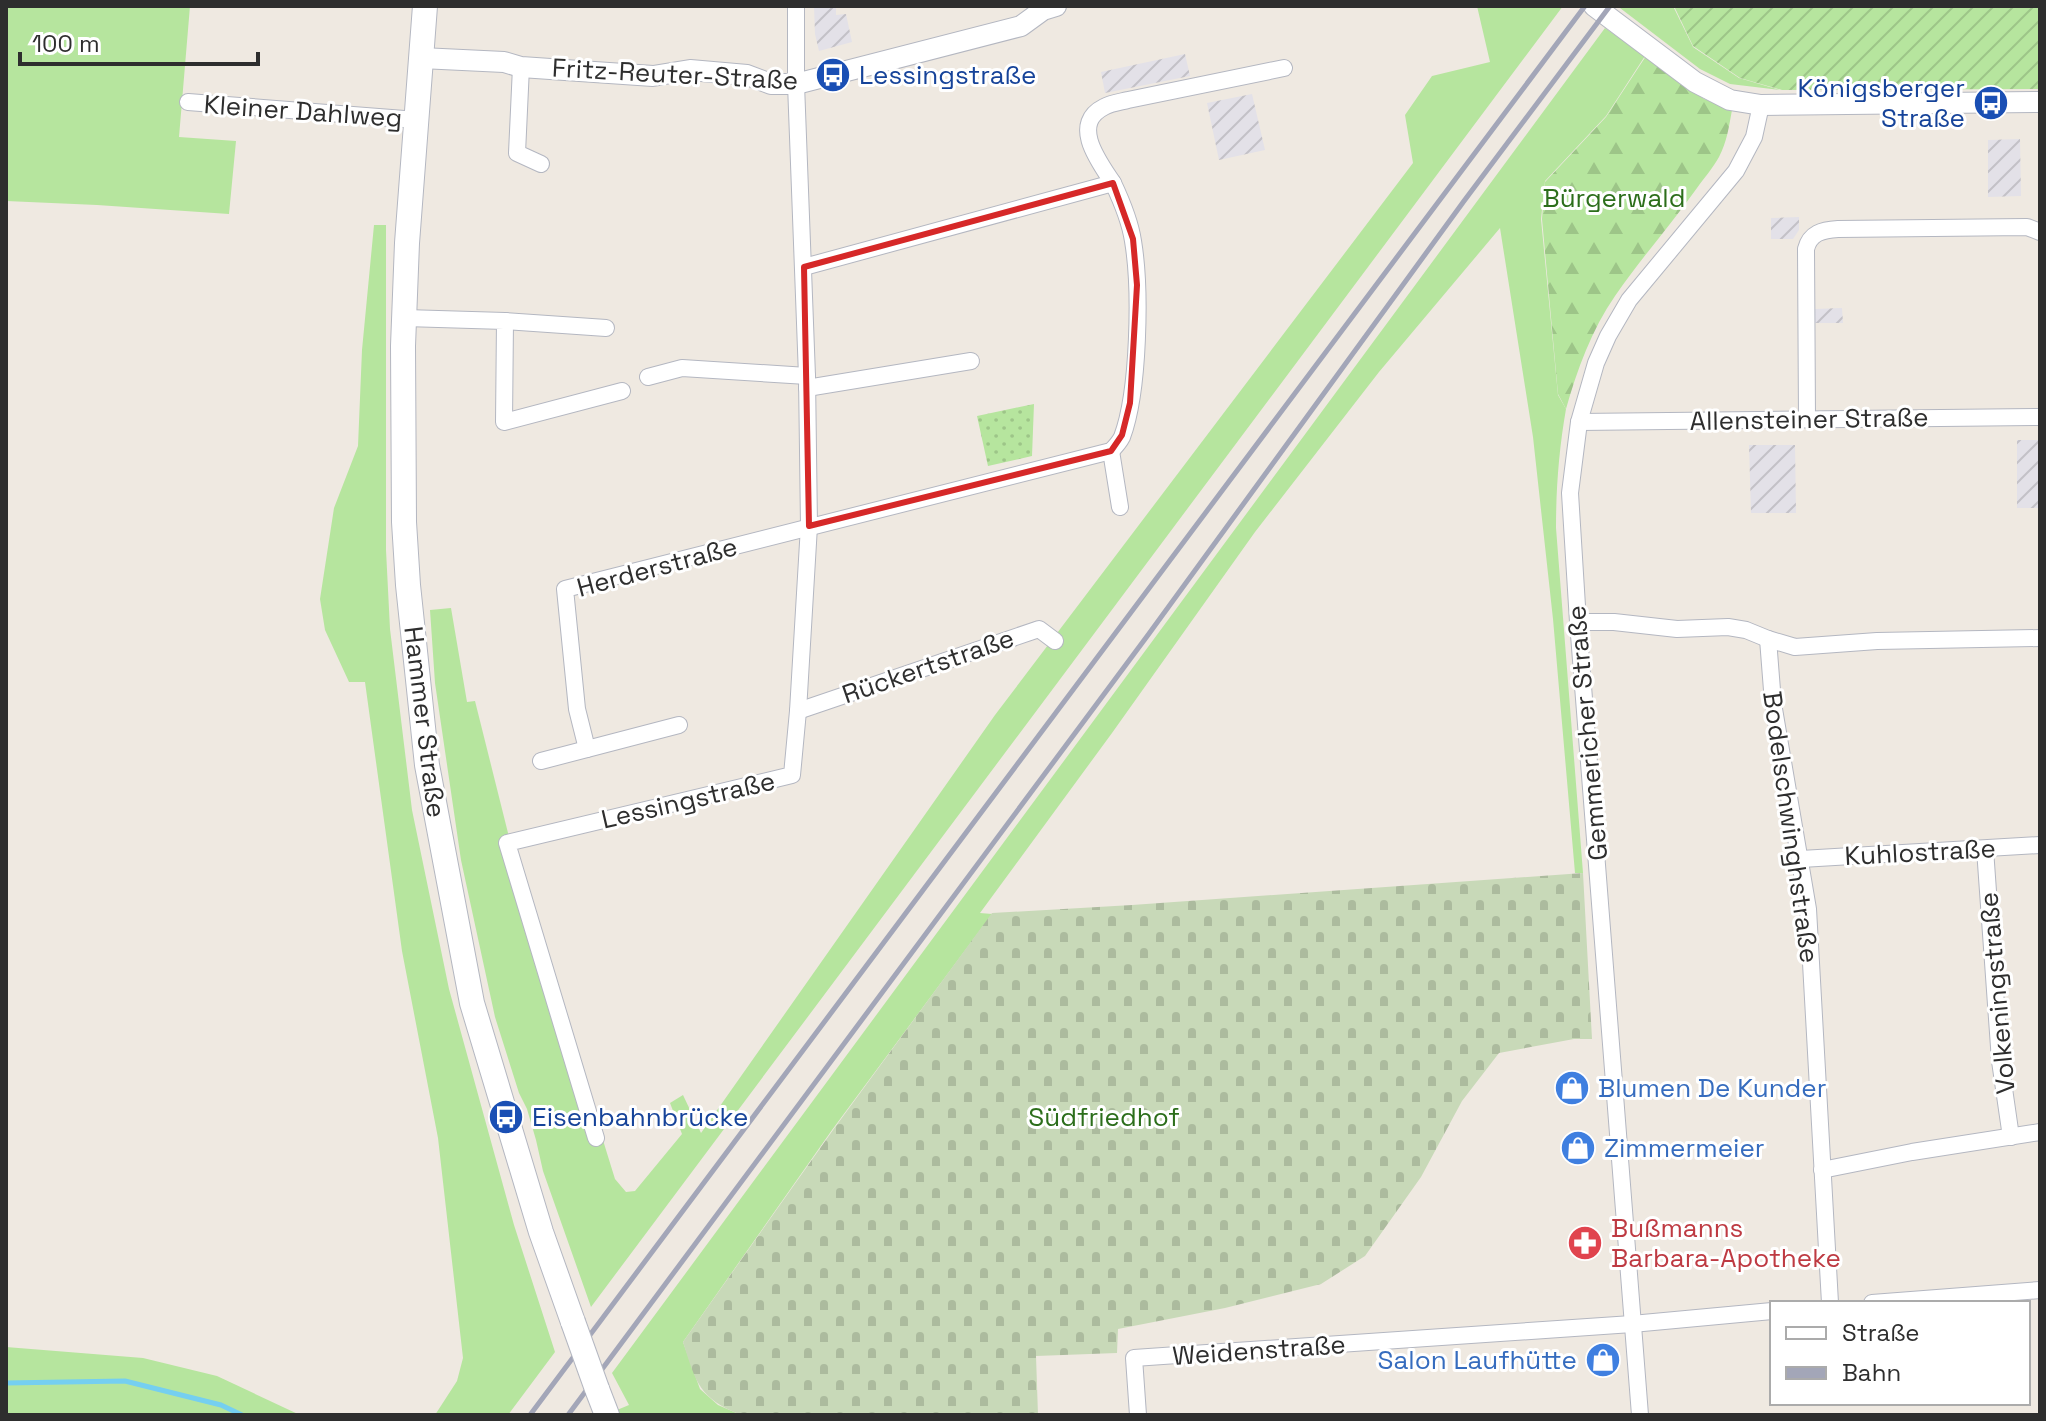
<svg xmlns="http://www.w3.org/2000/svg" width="2046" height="1421" font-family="'Space Grotesk',sans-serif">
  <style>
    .industrial { fill: url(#industrial-furrows) }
    .grass { fill: #b6e59e }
    .forest { fill: url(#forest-firs) }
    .cemetery { fill: url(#cemetery-stones) }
    .park { fill: url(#park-dots) }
    .garden { fill: url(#garden-furrows) }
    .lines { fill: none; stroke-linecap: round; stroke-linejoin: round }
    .stream { stroke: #75cff0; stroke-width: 5 }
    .minor-casing { stroke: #b4b7c1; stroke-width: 18 }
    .tertiary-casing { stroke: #b4b7c1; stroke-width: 22 }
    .secondary-casing { stroke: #b4b7c1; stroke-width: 26 }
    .minor { stroke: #fff; stroke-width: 16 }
    .tertiary { stroke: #fff; stroke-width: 20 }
    .secondary { stroke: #fff; stroke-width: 24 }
    .rail { stroke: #a3a6b8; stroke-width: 5 }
    .secondary-bridge-casing { stroke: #b4b7c1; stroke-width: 26; stroke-linecap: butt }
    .secondary-bridge { stroke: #fff; stroke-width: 24 }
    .marked { fill: none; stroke: #d62828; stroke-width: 6; stroke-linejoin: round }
    .labels { text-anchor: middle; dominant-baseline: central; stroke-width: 6; stroke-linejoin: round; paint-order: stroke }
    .street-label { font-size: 26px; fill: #2e2e2e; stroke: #fff }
    .transit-label { font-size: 26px; fill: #164399; stroke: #fff; text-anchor: start }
    .park-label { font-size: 26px; fill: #2c6e1b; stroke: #fff }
    .shop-label { font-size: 26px; fill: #366cbe; stroke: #fff; text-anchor: start }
    .health-label { font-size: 26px; fill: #be3a42; stroke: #fff; text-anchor: start }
  </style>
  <defs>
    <pattern id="industrial-furrows" width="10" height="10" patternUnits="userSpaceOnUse" patternTransform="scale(2)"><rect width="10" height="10" fill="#e3e1e8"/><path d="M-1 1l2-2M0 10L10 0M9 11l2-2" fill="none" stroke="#c3c1c7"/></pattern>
    <pattern id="forest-firs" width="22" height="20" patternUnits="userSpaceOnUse" patternTransform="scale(2)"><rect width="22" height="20" fill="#b6e59e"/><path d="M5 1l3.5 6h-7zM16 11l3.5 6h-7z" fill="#9dc588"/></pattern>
    <pattern id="cemetery-stones" width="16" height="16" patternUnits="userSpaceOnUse" patternTransform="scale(2)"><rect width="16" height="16" fill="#c8d9b8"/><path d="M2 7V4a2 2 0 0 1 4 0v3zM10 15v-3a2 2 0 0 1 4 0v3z" fill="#acbb9e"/></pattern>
    <pattern id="park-dots" width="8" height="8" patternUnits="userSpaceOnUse" patternTransform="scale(2)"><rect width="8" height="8" fill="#b6e59e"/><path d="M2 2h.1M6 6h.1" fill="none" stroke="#9dc588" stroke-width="1.8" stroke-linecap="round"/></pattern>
    <pattern id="garden-furrows" width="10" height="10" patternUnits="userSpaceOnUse" patternTransform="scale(2)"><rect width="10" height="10" fill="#b6e59e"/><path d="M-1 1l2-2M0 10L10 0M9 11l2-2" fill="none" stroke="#9dc588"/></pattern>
  </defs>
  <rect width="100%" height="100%" fill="#efe9e1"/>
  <g class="industrial">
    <path d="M814,6h22v9l10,-1 6,28 -33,9 -4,-17z"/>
    <path d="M1185,54l5,22 -85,17 -4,-21z"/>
    <path d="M1252,94l13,56 -46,10 -12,-57z"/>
    <path d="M2020,139l1,57 -33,1v-57z"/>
    <path d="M1799,217v13l-6,9h-22v-21z"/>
    <path d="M1842,308l1,15h-28v-14z"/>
    <rect x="2017" y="440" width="23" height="68"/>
    <path d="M1749,445h46l1,68h-45z"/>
  </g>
  <g class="grass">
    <path d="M6,6h184l-11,131 57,4 -7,73 -132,-9 -91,-4z"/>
    <path d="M1477,6h86l-972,1301 -48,-136 -7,-31 -9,-31 -8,-16 -24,-76 -34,-157 -26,-177 -5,-73 21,-2 16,94 8,-1 34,136 106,342 11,13 9,-1 47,-57 -12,-31 13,-8 18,38 294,-418 418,-552 -8,-48 27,-39 58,-14z"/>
    <path d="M1621,6h52l20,41 46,31 41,12 -50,-6 -30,-15 -80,-61z"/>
    <path d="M1605,28l40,28 -39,60 -61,65 -4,38 17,176 8,14c-7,40 -10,79 -10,119l27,345h-8l-22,-254 -20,-182 -33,-209 -121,144 -124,160 -143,201 -132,180 12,1 -160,216 -149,212 17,47 18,16 23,10h-122l-2,-5 12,-5 -17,-32z"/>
    <path d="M374,225h12v325l4,79 22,181 37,179 65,236 41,127 -47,63h-73l22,-34 6,-23 -25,-220 -36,-187 -37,-269h-16l-24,-52 -5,-31 14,-91 24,-62 4,-96z"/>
    <path d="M6,1347l137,11 74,18 83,39h-294z"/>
  </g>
  <path class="forest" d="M1646,56l58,43 28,11c-3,16 -5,32 -13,47 -6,11 -15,21 -22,31 -26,37 -56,70 -82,108 -23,33 -38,74 -49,113l-8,-15 -16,-175 3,-37 61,-65z"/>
  <path class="cemetery" d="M1583,873l9,166h-18l-75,14 -37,48 -41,76 -56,79 -44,28 -96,24 -107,21 -1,24 -81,3 2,59h-297c-42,-17 -45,-32 -58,-73l150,-212 159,-217 140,-8z"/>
  <path class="park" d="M1034,404l-2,52 -44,10 -11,-50z"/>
  <path class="garden" d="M1674,6h366v83l-258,1 -42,-12 -47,-32z"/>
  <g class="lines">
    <path class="stream" d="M6,1383l119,-2 96,24 21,10"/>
    <g class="minor-casing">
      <g id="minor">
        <path d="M521,67l-4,86 24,11"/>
        <path d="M188,102l229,18"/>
        <path d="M1113,183c-14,-21 -43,-59 -9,-76 7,-4 16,-5 24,-7l156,-32"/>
        <path d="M405,318l100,3 -1,101 118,-31"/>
        <path d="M505,321l101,7"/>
        <path d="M648,377l34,-9 125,8"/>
        <path d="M807,388l164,-27"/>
        <path d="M1807,419l-1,-170c4,-16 16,-19 32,-20l189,-2 13,5"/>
        <path d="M1579,422l461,-5"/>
        <path d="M1111,451l9,56"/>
        <path d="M1578,622h36l63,7 51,-2 18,3 22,9 27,8 82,-6 163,-3"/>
        <path d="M1768,639l5,64 35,206 22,394"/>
        <path d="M798,711l241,-82 16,12"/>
        <path d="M679,725l-92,24 -10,-40 -12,-120 546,-138c4,-4 8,-8 11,-14 17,-45 19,-148 11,-196 -3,-20 -11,-39 -20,-58l-309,84"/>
        <path d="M541,761l46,-12"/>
        <path d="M1985,849l15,212 11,76"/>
        <path d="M1801,859l239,-14"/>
        <path d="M596,1138l-89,-295 285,-68 6,-64 11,-185 -2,-150 -11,-292v-78"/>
        <path d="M1822,1170l90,-18 128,-20"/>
        <path d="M1872,1303l168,-13"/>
        <path d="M1138,1415l-4,-57 498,-34 140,-13"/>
        <path d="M1640,1415l-62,-793 -8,-129 9,-71 17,-59 12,-27 21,-36 107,-129 18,-34 7,-32"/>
      </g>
    </g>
    <g class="tertiary-casing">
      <g id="tertiary">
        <path d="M1594,6l101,76 35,18 31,5 279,-3"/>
        <path d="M421,58l83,4 17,5 132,9 37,-6 57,5 24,9h25l225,-58 22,-16 13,-4"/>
      </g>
    </g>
    <g class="secondary-casing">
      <g id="secondary">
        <path d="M425,6l-18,237 -4,103 1,176 4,63 19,180 45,238 69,229 32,90"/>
        <path d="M597,1389l10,26"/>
      </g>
    </g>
    <use href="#minor" class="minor"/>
    <use href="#tertiary" class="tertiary"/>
    <use href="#secondary" class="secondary"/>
    <g class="rail">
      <path d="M530,1415l1055,-1409"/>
      <path d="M568,1415l580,-780 316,-434 146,-195"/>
    </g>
    <g class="secondary-bridge-casing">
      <path id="secondary-bridge" d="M573,1322l24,67"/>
    </g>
    <use href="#secondary-bridge" class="secondary-bridge"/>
  </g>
  <path class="marked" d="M1113,183l20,56 4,46 -7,118 -8,32 -11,16 -302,75 -5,-259z"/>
  <defs>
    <g id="bus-disc" transform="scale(1.8)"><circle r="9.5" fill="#1a4fb4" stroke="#fff"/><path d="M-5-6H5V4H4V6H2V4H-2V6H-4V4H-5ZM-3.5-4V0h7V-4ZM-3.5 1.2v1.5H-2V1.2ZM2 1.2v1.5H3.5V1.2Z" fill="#fff"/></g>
    <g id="shop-disc" transform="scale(1.8)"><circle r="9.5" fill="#3f7fe0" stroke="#fff"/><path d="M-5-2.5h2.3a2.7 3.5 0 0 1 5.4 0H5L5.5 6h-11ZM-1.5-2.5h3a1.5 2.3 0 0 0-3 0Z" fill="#fff"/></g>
    <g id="pharmacy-disc" transform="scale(1.8)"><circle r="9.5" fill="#e0444e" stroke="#fff"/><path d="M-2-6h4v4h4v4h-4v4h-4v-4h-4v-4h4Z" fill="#fff"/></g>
  </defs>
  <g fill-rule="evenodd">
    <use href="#bus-disc" x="833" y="75"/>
    <use href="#bus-disc" x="1991" y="103"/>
    <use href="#shop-disc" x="1572" y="1088"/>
    <use href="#bus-disc" x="506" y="1117"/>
    <use href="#shop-disc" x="1578" y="1148"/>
    <use href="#pharmacy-disc" x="1585" y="1243"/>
    <use href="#shop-disc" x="1603" y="1360"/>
  </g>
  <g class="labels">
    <g class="street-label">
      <text transform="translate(675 74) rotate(3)">Fritz-Reuter-Straße</text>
      <text transform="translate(303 111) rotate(4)">Kleiner Dahlweg</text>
      <text transform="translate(1809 419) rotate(-1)">Allensteiner Straße</text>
      <text transform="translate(657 567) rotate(-15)">Herderstraße</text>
      <text transform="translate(928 666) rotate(-19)">Rückertstraße</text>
      <text transform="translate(425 722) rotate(83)">Hammer Straße</text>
      <text transform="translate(1587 733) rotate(-95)">Gemmericher Straße</text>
      <text transform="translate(688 800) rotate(-13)">Lessingstraße</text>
      <text transform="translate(1791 827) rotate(82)">Bodelschwinghstraße</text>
      <text transform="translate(1920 852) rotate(-3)">Kuhlostraße</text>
      <text transform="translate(1997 993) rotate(-95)">Volkeningstraße</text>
      <text transform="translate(1259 1350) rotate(-4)">Weidenstraße</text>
    </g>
    <g class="transit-label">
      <text x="859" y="75">Lessingstraße</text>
      <text x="1965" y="88" text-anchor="end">Königsberger<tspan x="1965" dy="30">Straße</tspan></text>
      <text x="532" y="1117">Eisenbahnbrücke</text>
    </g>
    <g class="park-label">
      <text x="1614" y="198">Bürgerwald</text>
      <text x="1104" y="1117">Südfriedhof</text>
    </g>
    <g class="shop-label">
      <text x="1598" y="1088">Blumen De Kunder</text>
      <text x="1604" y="1148">Zimmermeier</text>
      <text x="1577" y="1360" text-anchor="end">Salon Laufhütte</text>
    </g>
    <g class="health-label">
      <text x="1611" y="1228">Bußmanns<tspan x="1611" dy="30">Barbara-Apotheke</tspan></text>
    </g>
  </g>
  <rect width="2046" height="1421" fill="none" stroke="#2e2e2e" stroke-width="16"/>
  <rect x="1770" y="1301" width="260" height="104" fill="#ffffff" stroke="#ababab" stroke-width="2"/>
  <rect x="1786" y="1327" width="40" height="12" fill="#ffffff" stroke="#ababab" stroke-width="2"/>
  <text x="1842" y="1341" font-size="24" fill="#2e2e2e">Straße</text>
  <rect x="1786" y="1367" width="40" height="12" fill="#a3a6b8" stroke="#ababab" stroke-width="2"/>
  <text x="1842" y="1381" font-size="24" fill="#2e2e2e">Bahn</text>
  <path d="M20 52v12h238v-12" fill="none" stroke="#2e2e2e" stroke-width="4"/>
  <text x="32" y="52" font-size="24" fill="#2e2e2e" stroke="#ffffff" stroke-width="6" paint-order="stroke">100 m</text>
</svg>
